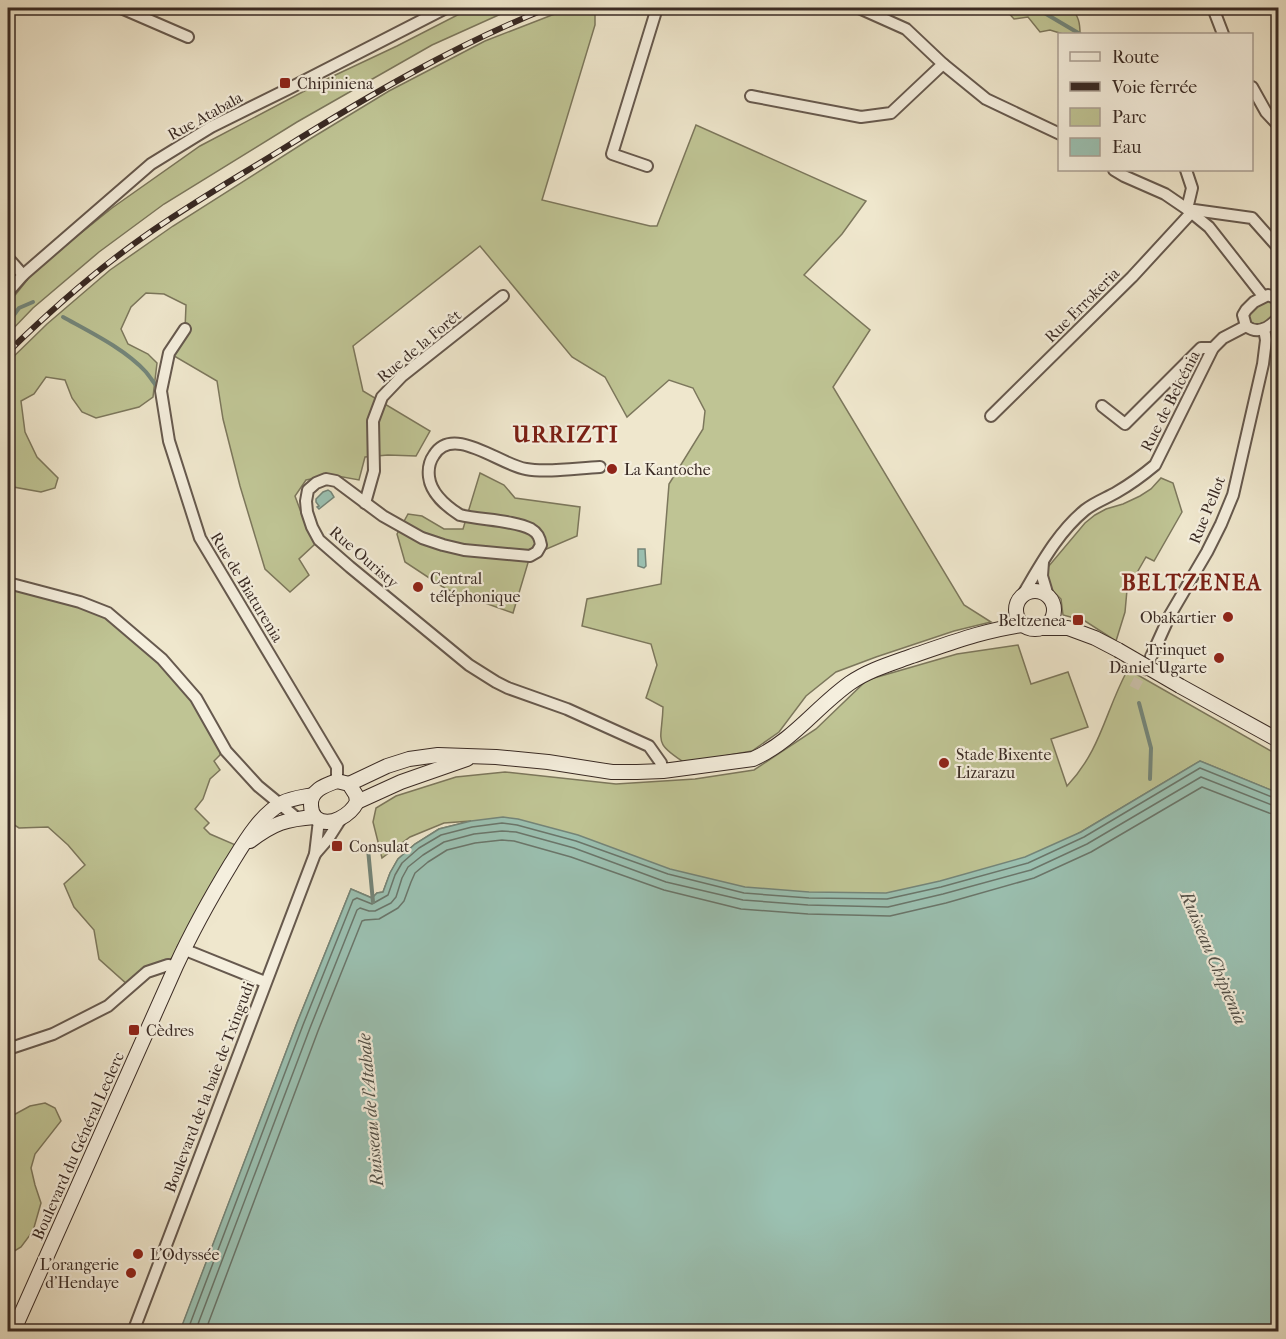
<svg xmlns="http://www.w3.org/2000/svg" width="1286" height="1339" font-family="'IM FELL French Canon',serif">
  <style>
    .green { fill: #bfc494; stroke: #7c775c; stroke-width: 1.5 }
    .water { fill: #9bc1b2; stroke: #748579; stroke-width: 1.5 }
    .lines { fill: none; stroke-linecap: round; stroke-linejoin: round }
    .shore { stroke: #6a766b; stroke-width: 1.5 }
    .stream { stroke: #748579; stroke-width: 4 }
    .street-tunnel { stroke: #cbc1ab; stroke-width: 10; stroke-dasharray: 10 5; stroke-linecap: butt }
    .street-casing { stroke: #66594e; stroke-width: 14 }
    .secondary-casing { stroke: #392a24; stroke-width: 16 }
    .street { stroke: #f5efde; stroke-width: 10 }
    .secondary { stroke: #f5efde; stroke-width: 14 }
    .rail-casing { stroke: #392a24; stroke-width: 6 }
    .rail { stroke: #f5efde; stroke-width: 4; stroke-dasharray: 11; stroke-linecap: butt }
    .secondary-bridge-casing { stroke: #392a24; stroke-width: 16; stroke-linecap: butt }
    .secondary-bridge { stroke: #f5efde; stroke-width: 14 }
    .poi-dot { fill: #8f2418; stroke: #f5efde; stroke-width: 2 }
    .labels { text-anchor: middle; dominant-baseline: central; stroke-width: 4.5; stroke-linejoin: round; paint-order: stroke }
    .poi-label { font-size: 16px; fill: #392a24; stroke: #f5efde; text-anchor: start }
    .street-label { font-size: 16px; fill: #392a24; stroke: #f5efde }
    .water-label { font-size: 18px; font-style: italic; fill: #525048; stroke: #f5efde }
    .district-label { font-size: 22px; font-weight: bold; letter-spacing: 1.5px; fill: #7a1f14; stroke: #f5efde }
  </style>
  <rect width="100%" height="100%" fill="#efe7cd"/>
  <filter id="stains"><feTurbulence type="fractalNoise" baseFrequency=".00333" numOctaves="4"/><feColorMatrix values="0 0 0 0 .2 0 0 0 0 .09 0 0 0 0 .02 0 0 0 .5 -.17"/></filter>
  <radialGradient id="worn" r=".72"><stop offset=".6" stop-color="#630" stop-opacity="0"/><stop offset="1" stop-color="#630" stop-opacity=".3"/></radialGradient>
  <g class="green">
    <path d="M471,8h43l-82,37 -135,77 -133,82 -65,48 -66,56 -25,26v-30l27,-34 77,-62 88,-62 129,-68 68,-32z"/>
    <path d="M570,8h25v17l-53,175 108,26h7l39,-101 170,76 -24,33 -38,41 66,55 -37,57 131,218 27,17 -37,9 -78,26 -40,15 -30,24 -27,36 -27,19 -67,12c-33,-21 -23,-21 -22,-56l-17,-9 11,-33 -6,-21 -69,-18 5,-27 74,-15 8,-100 34,-55 2,-18 -12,-23 -24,-8 -42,37 -22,-40 -33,-20 -92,-111 -127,100 10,45 67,40 -14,25 -28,-1 -23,2 -6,23 -27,-5 -26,5 -11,16 7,19 13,29 -16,15 10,16 -19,17 -25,-23 -25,-83 -17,-67 -6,-38 -48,-28 16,-24 1,-24 -22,-11 -18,-1 -15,14 -10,22 7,15 20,10 9,9 -4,34 -14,10 -43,11 -14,-6 -10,-14 -7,-18 -19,-3 -12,17 -13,7 4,31 12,25 21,21 -3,10 -14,4 -33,-6v-124l39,-38 63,-54 63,-44 137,-87 79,-48 96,-50z"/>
    <path d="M1004,8h66c9,7 10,16 10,26h-17l-13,-4 -10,2 -12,-15 -14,2z"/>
    <path d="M1268,301l5,2 3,10 -13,12c-26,0 -11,-20 5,-24z"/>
    <path d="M480,473l24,12 11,13 65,9 -3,29 -47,20 -17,57 -67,-24 -41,-27 -8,-28 11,-20 14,2 22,13h19z"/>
    <path d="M1161,478l12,5 9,29 -28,49 -8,-4 -19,33 -2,22 -9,29 -31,-20 -22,-6 -2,-16 -10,-10 -4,-13 1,-9 37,-44 10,-8 11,-6 17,-5 17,-8 11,-7z"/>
    <path d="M8,583l100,30 54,46 58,82v14l-6,6 6,9 -10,9 -7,20 -8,10 14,14 -5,5 6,6 28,12 -57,101 -12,14 -41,24 -29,-26 -5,-29 -20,-23 -10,-23 21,-19 -17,-20 -20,-18 -29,1 -11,-7z"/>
    <path d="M1018,645l13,39 37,-12 20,55 -37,12 16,47c34,-36 38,-74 60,-115l9,3 142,81v38l-78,-32 -119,71 -901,500 117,-309 54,-134 21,9 5,-5 6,-1 7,-19 8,-14 17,-15 24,-15 32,-8 -27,2 -34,14 -28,21 -9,-36 3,-14 20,-12 60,-19 49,-5 111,12 79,-5 59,-9 62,-41 51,-49 90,-26z"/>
    <path d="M45,1103l10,5 6,13 -26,33 -4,14 4,17 6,18 -8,28 -12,16 -13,8v-137l22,-12z"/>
  </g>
  <g class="water">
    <path d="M328,490l3,2 3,5 -15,12 -2,-2 2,-1 -3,-4v-3l7,-7z"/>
    <path d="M638,549h7l1,17 -2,2 -6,-2z"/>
    <path d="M1200,761l78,32v538h-1098l117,-308 54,-134 21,9 5,-5 6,-1 7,-19 8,-14 17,-15 24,-15 32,-8 32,-4 15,2 60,16 92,34 75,18 64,5 77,1 54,-12 85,-24 56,-25z"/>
  </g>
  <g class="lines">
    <g class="shore">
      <path d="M187,1332l116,-307 50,-125 4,-2 15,6 16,-9 7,-20 7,-12 17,-15 22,-13 31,-8 30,-4 15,2 59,16 92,33 76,19 65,5 78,1 54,-12 87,-24 56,-26 116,-69 72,29 6,1"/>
      <path d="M195,1332l115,-304 47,-118 3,-2 9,3h6l16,-8 5,-6 6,-19 6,-11 15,-12 21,-13 30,-8 28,-3 14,1 58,16 92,34 77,18 65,5 80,2 55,-13 88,-24 56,-26 114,-67 71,28 6,1"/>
      <path d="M205,1332l113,-301 44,-110 3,-1 14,-1 19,-11 6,-7 7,-19 4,-9 13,-11 19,-12 28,-7 27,-3 12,1 57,16 93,33 77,19 67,5 82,2 56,-13 88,-25 57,-26 111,-65 67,26 9,2"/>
    </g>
    <g class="stream">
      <path d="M1036,8l44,26"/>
      <path d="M63,317c27,15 62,32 83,55 4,5 8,11 12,16"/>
      <path d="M8,323l11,-15 14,-6"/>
      <path d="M1139,703l12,45 -1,31"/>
      <path d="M368,849l5,53"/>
    </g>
    <path class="street-tunnel" d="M1134,688l15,-28"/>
    <g class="street-casing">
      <g id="street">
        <path d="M121,8l67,29"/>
        <path d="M859,8l47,21 37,35 43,35 74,35"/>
        <path d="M1213,8l10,26"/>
        <path d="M1252,87l14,25 12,13"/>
        <path d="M751,96l110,21 30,-4 52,-49"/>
        <path d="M647,166l-35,-12 45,-146"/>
        <path d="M1114,170l10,6 41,18 22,15 22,18 54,69"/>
        <path d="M1186,170l6,18 -5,21 65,9 24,27"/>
        <path d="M8,258l15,17"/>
        <path d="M8,292l15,-17 128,-111 60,-37 77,-38 158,-81"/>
        <path d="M1278,299l-10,-4 -14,7 -8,8 -3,5 3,11c12,9 23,2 32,-8"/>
        <path d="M185,329l-16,24 -8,38 8,50 31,97 137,229v14"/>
        <path d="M1102,406l23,18 76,-76h12"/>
        <path d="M991,416l141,-139 59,-64"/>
        <path d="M600,467c-22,1 -53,6 -74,2 -26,-4 -73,-45 -92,-14 -5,7 -6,14 -5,22 2,17 17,29 31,38 20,5 54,5 71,14 7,4 9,9 10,16l-4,7 -7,4 -66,-6 -21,-5 -21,-7 -39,-22 -47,-35 -10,-2 -10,4 -8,7 -2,11 1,11 5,15 7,13 31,27 119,98 27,17 12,6 59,21 82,37 12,17 2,8"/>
        <path d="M365,503l9,-32 -1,-50 9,-24 20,-21 101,-80"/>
        <path d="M1043,562l-1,14 6,20"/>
        <path d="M8,583l72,19 28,11 54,46 34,39 30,53 32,35 40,33"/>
        <path d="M1022,596c18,-30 35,-63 63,-86 10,-8 22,-12 32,-18 14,-8 26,-17 38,-27l58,-117 10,-10 23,-12"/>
        <path d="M1151,657l19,-42 37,-63 14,-28 12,-29 30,-131 3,-24 -2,-11"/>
        <path d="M315,854l13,-15 14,-22"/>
        <path d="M183,949l82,33"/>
        <path d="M8,1049l45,-15 55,-28 39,-34 21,-7 8,1"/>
        <path d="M133,1332l182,-478 4,-34"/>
      </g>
    </g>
    <g class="secondary-casing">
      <g id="secondary">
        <circle cx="1035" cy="610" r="19"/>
        <path d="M1044,628h24l27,10 23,12"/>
        <path d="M1180,686l98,54"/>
        <path d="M337,781l12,3 7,11 1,7c-6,12 -27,27 -41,16 -3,-3 -5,-8 -5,-13 -1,-15 15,-20 26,-24z"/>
        <path d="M349,784l38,-18 22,-7 29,-4 58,2 52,5 64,10h25l26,-1 90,-12c40,-18 62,-51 97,-76 19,-13 40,-19 62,-27 36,-12 72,-26 110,-31"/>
        <path d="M357,802l44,-20 66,-23"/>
        <path d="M250,841c24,-18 36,-22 65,-24"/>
        <path d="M13,1332l163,-366c16,-35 35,-69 55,-102 13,-21 29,-49 51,-61 9,-5 21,-6 31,-8"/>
      </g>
    </g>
    <use href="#street" class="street"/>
    <use href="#secondary" class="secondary"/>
    <g class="rail-casing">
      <path id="rail" d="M8,352c42,-41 86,-80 134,-114 45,-32 92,-59 139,-88 85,-53 174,-105 267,-142"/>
    </g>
    <use href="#rail" class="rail"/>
    <g class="secondary-bridge-casing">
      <path id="secondary-bridge" d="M1118,650l62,36"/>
    </g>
    <use href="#secondary-bridge" class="secondary-bridge"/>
  </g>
  <g class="poi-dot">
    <rect x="279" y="77" width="12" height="12" rx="3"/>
    <circle cx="612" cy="469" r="6"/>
    <circle cx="418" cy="587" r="6"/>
    <circle cx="1228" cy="617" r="6"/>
    <rect x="1072" y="614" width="12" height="12" rx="3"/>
    <circle cx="1219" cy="658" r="6"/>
    <circle cx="944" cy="763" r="6"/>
    <rect x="331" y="840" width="12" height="12" rx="3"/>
    <rect x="128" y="1024" width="12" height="12" rx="3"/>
    <circle cx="138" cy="1254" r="6"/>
    <circle cx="131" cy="1273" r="6"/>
  </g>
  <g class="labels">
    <g class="poi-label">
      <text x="297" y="83">Chipiniena</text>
      <text x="624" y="469">La Kantoche</text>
      <text x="430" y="578">Central<tspan x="430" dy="18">téléphonique</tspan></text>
      <text x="1216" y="617" text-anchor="end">Obakartier</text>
      <text x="1066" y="620" text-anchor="end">Beltzenea</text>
      <text x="1207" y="649" text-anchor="end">Trinquet<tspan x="1207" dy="18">Daniel Ugarte</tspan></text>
      <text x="956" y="754">Stade Bixente<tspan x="956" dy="18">Lizarazu</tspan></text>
      <text x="349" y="846">Consulat</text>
      <text x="146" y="1030">Cèdres</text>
      <text x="150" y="1254">L'Odyssée</text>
      <text x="119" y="1264" text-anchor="end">L'orangerie<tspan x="119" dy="18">d'Hendaye</tspan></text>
    </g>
    <g class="street-label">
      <text transform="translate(205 116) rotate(-29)">Rue Atabala</text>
      <text transform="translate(1082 305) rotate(-45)">Rue Errokeria</text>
      <text transform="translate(419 346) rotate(-40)">Rue de la Forêt</text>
      <text transform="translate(1170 401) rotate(-63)">Rue de Belcénia</text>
      <text transform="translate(1207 510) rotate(-68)">Rue Pellot</text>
      <text transform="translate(364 557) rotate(41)">Rue Ouristy</text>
      <text transform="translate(247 587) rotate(59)">Rue de Biaturenia</text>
      <text transform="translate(209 1087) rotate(-69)">Boulevard de la baie de Txingudi</text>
      <text transform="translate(78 1146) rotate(-66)">Boulevard du Général Leclerc</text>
    </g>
    <g class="water-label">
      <text transform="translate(1213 958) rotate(67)">Ruisseau Chipienia</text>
      <text transform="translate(371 1110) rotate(-95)">Ruisseau de l'Atabale</text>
    </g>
    <g class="district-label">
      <text x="566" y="435">URRIZTI</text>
      <text x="1192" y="583">BELTZENEA</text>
    </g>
  </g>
  <rect width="1286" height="1339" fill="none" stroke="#efe7cd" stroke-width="30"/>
  <rect x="9" y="9" width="1268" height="1321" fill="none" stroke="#392a24" stroke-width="3"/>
  <rect x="15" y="15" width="1256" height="1309" fill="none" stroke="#392a24" stroke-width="1.5"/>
  <rect x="1058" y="33" width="195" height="138" fill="#f5efde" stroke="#aaa094" stroke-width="1.5"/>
  <rect x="1070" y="52" width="30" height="9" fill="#f5efde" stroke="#aaa094" stroke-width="1.5"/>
  <text x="1112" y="63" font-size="18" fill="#392a24">Route</text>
  <rect x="1070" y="82" width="30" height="9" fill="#392a24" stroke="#aaa094" stroke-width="1.5"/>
  <text x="1112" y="93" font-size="18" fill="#392a24">Voie ferrée</text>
  <rect x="1070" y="108" width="30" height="18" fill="#bfc494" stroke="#aaa094" stroke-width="1.5"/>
  <text x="1112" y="123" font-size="18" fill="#392a24">Parc</text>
  <rect x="1070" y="138" width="30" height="18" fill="#9bc1b2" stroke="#aaa094" stroke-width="1.5"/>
  <text x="1112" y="153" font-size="18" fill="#392a24">Eau</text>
  <rect width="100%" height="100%" filter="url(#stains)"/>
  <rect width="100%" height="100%" fill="url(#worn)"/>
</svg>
